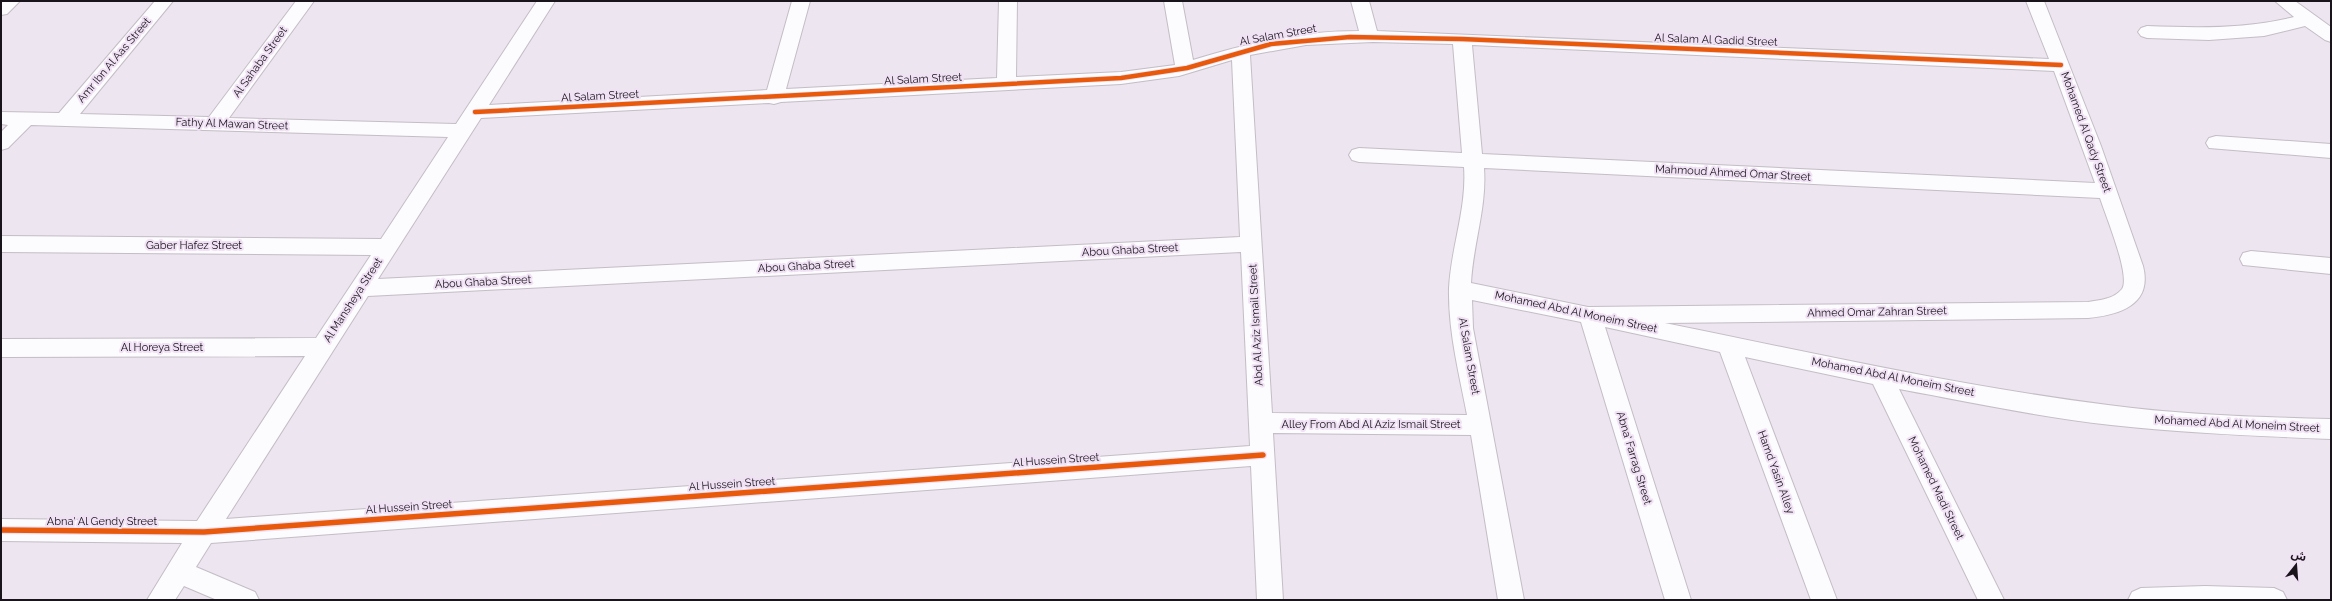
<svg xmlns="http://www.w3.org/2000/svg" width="2332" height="601" font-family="Raleway,'Noto Sans Arabic',sans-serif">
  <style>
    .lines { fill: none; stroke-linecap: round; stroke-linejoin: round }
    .minor-casing { stroke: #c3bdc5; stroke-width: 2 }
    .minor { fill: #fcfbfd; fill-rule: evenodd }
    .cycleway-far1-casing { stroke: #f0e1f4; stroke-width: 6 }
    .cycleway-casing { stroke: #f0e1f4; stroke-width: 8 }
    .cycleway-far1 { stroke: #e8590c; stroke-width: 4.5 }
    .cycleway { stroke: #e8590c; stroke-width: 5.5 }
    .labels { text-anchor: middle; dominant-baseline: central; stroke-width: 4; stroke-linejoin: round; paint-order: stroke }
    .street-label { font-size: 11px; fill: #19141b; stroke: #f0e1f4 }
  </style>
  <rect width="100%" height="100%" fill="#ede5f0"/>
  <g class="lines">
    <g class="minor-casing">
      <g id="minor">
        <path d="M1,1h19l-13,13 -6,1z"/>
        <path d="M155,1h18l-93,113 129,3 87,-116h18l-85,117 227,6 81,-123h18l-66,104 278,-15 25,-89h18l-24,88 211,-11 2,-77h18l-1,76 105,-5 54,-7 -11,-64h18l11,59c56,-17 106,-29 166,-29l-8,-30h18l8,30 672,28 -23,-58h18l57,145 42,120c10,39 -24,49 -55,52l-423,5c147,30 294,63 443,82 74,10 149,12 223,14v20c-74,-3 -147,-6 -220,-14 -71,-8 -142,-23 -212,-36l105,211h-26l-105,-216 -128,-27 92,243h-26l-91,-248 -115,-25 86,273h-26l-84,-278 -109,-22 1,28 51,272h-26l-27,-165 -198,-2 10,167h-26l-6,-134 -1040,77 -15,24 59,25 4,8h-42l-33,-14 -9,14h-28l35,-57 -181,-2v-22l196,2 108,-165 -304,1v-18l315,-1 55,-83 -370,-3v-16l380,3 67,-102 -417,-12 -23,23 -7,2v-18l7,-7 -7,-1v-12l58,1zM1373,42l80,2 9,109 -103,-5 -7,2 -3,5 3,5 7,2 105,5c3,41 -13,80 -15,121 -1,43 10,85 18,127l-195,-2 -22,-358 56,-10zM1472,45l582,26 41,112 -613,-29zM1232,60l8,177 -862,42 103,-161 288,-15 5,1 7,-2 340,-18 58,-8zM1484,168l616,30c5,16 31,78 22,91 -8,10 -22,11 -34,13l-500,5 -117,-24c2,-39 16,-76 13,-115zM1241,252l9,194 -1024,73 142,-223z"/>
        <path d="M2275,1h20l36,26v15l-6,-2 -20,-14 -41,10 -55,4 -62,-2 -6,-2 -3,-4 3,-4 6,-2c50,2 98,3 147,-9z"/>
        <path d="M2216,136l115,8v14l-122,-10 -3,-5 3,-5z"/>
        <path d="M2251,251l80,7v16l-88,-9 -3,-6 3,-6z"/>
        <path d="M2205,586l69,2 9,4 4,8h-159l4,-8 9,-4z"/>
      </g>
    </g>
    <use href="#minor" class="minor"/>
    <g class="cycleway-far1-casing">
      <path id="cycleway-far1" d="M475,112l646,-34 66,-10 84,-24 79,-7 112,2 599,26"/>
    </g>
    <g class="cycleway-casing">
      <path id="cycleway" d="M1,530l203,2 1059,-77"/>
    </g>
    <use href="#cycleway-far1" class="cycleway-far1"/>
    <use href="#cycleway" class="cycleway"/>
  </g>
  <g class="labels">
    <g class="street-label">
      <text transform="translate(1278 35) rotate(-10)">Al Salam Street</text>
      <text transform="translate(1716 40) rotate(2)">Al Salam Al Gadid Street</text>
      <text transform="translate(114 60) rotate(-50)">Amr Ibn Al Aas Street</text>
      <text transform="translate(260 62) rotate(-54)">Al Sahaba Street</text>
      <text transform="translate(923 79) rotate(-3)">Al Salam Street</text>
      <text transform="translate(600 96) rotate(-3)">Al Salam Street</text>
      <text transform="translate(232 124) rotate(2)">Fathy Al Mawan Street</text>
      <text transform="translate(2086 132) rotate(70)">Mohamed Al Qady Street</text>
      <text transform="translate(1733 173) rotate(3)">Mahmoud Ahmed Omar Street</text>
      <text x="194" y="245">Gaber Hafez Street</text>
      <text transform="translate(1130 250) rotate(-3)">Abou Ghaba Street</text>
      <text transform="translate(806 266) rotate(-3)">Abou Ghaba Street</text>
      <text transform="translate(483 282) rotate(-3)">Abou Ghaba Street</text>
      <text transform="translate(353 300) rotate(-57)">Al Mansheya Street</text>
      <text transform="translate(1576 312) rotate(12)">Mohamed Abd Al Moneim Street</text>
      <text transform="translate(1877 312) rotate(-1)">Ahmed Omar Zahran Street</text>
      <text transform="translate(1256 325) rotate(-93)">Abd Al Aziz Ismail Street</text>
      <text x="162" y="347">Al Horeya Street</text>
      <text transform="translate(1469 356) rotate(80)">Al Salam Street</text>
      <text transform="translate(1893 377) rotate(11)">Mohamed Abd Al Moneim Street</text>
      <text x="1371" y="424">Alley From Abd Al Aziz Ismail Street</text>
      <text transform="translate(2237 424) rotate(3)">Mohamed Abd Al Moneim Street</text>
      <text transform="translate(1634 458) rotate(73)">Abna' Farrag Street</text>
      <text transform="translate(1056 460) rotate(-4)">Al Hussein Street</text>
      <text transform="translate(1776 472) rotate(70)">Hamd Yasin Alley</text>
      <text transform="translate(732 484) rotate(-4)">Al Hussein Street</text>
      <text transform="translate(1936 488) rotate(64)">Mohamed Madi Street</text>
      <text transform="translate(409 507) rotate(-4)">Al Hussein Street</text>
      <text x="102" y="521">Abna' Al Gendy Street</text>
    </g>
  </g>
  <rect width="2332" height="601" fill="none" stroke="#19141b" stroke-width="4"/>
  <g transform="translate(2296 565) rotate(17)" stroke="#f0e1f4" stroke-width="3" paint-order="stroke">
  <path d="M0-3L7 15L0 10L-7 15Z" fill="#19141b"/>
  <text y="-6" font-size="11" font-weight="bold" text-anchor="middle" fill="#19141b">ش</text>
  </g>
</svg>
